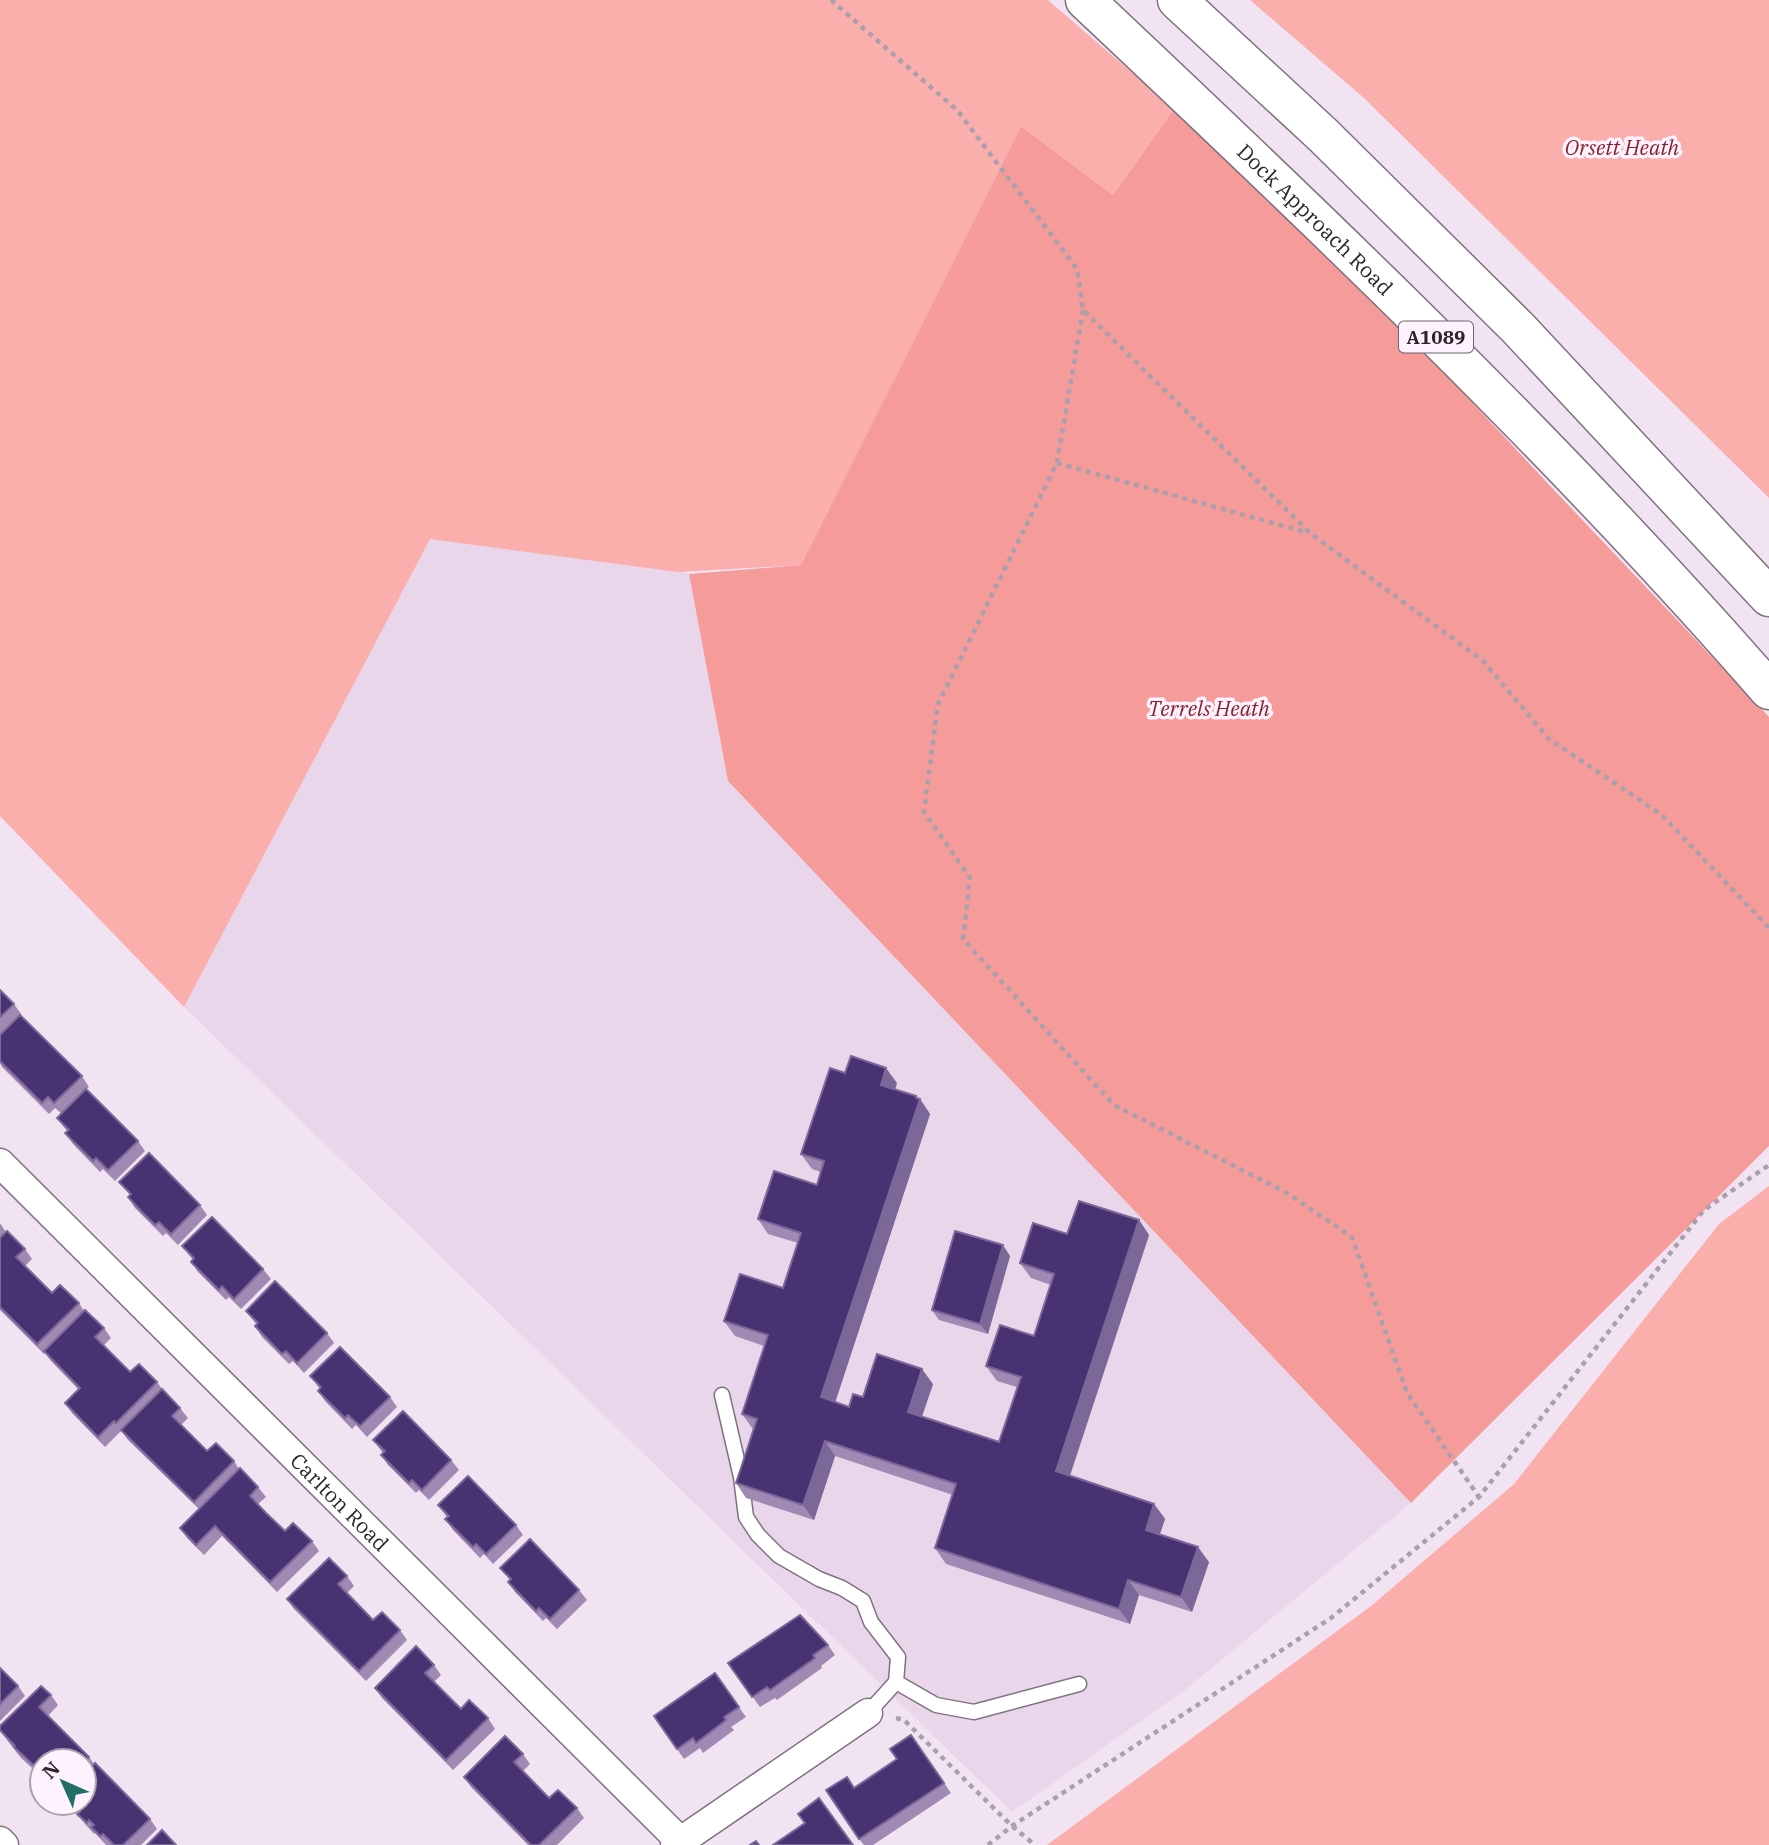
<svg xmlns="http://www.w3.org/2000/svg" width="1769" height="1845" font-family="'IBM Plex Serif',serif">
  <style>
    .built { fill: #ead6eb }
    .green { fill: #fbafad }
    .forest { fill: #f59c9b }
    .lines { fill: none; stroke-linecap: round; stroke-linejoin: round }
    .lane-casing { stroke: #7f7280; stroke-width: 17 }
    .street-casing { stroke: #7f7280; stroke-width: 31 }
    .highway-casing { stroke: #7f7280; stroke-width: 41 }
    .path { stroke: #ab9fac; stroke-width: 4.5; stroke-dasharray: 5 5; stroke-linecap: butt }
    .lane { stroke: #fff; stroke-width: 14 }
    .street { stroke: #fff; stroke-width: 28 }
    .highway { stroke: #fff; stroke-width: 38 }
    .wall { fill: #9e8ab2 }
    .shaded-wall { fill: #7c6799 }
    .building { fill: #493272; stroke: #7c6799; stroke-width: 2 }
    .labels { text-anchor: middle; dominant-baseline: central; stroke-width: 7; stroke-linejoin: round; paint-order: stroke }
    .shield { fill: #fef2fe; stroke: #6b646c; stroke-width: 2 }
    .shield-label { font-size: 19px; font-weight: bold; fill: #2c272d }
    .park-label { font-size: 21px; font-style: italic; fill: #89222c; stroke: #fef2fe }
    .street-label { font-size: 21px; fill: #2c272d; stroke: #fef2fe }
  </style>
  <rect width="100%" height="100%" fill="#f2e3f3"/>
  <path class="built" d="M0,0l801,565 -118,7 6,2 39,207 683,722 -226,187 -173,122 -828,-805 -184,-191z"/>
  <g class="green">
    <path d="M0,0h1048l126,109 -61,86 -92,-69 -220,439 -123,7 -248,-33 -246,468 -184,-191z"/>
    <path d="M1250,0h519v498l-405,-400z"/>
    <path d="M1769,1186v659h-722l324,-239 143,-122 205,-260z"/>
  </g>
  <path class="forest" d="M1174,109l211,200 168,180 216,228v429l-358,357 -683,-722 -39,-207 112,-9 220,-439 92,69z"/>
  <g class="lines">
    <g class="lane-casing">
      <g id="lane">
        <path d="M722,1395l19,82 5,40 12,18 21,21 40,23 23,9 21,13 8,21 27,35 -2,25 -28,31"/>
        <path d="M896,1682l40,23 38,7 105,-28"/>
      </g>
    </g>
    <g class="street-casing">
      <g id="street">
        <path id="s1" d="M0,1163l680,678"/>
        <path d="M0,1841l4,4"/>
        <path d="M675,1845l193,-132"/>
      </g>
    </g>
    <g class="highway-casing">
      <g id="highway">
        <path id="s2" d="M1085,0c236,222 471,446 684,690"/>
        <path d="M1177,0l146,135 195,193 251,269"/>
      </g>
    </g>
    <g class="path">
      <path d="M831,0l126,110 120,159 6,41 227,223 173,128 66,78 113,76 107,113"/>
      <path d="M1083,310l-26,153 -119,241 -14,108 46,66 -7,61 151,166 173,88 65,44 55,156 72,104"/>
      <path d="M1057,463l252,70"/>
      <path d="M896,1718l8,2 108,106 23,19"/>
      <path d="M988,1845l24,-19 319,-208 148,-121 225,-287 65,-45"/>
    </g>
    <use href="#lane" class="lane"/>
    <use href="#street" class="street"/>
    <use href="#highway" class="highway"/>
  </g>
  <g class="wall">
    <path d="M0,990l14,14 7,10 -21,21z"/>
    <path d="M0,1035l82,41 7,11 -3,2 52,52 7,10 -30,30 -12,-12 -3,3 -27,-28 -8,-11 2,-2 -10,-13 4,-5 -6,-5 -6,6 -47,-47 -2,-4z"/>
    <path d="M845,1073l52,10 -2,6 21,7 4,3 10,15 -95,288 14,5 14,-10 70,-13 -11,33 77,25 18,-55 -20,-6 -11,-15 48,-30 17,-51 -20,-7 -11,-15 47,-29 72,-14 10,15 -79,241 84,28 11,15 -5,15 49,28 -17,50 -53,-17 -9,29 -184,-60 -11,-16 18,-53 -118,-39 -21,64 -68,-22 -10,-15 17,-54 -11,-15 22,-68 -29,-10 -11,-15 59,-33 15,-45 -30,-9 -10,-15 59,-34 4,-13 -9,-3 -11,-15z"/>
    <path d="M119,1182l81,23 7,10 -29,30 -12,-12 -3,3 -28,-28 -7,-11 2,-2z"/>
    <path d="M0,1223l6,9 19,17 7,10 -7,7 27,27 27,10 5,8 20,17 7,10 -7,7 26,27 27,10 5,7 18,19 8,10 -7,7 26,26 27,10 5,8 19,18 8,10 -8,7 27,27 27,10 7,10 -42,41 -55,-56 -18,19 -17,-17 -7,-10 19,-19 -71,-69 -5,-7 -2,-2 -16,16 -33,-34 -7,-10 13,-14 -27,-28 -6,-8 -1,1 -44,-44z"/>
    <path d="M182,1246l81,23 8,10 -30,30 -12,-12 -3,3 -28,-28 -7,-10 2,-2z"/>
    <path d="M1010,1256l-22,78 -49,-14 -7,-10z"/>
    <path d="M246,1311l81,22 7,10 -30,30 -11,-12 -4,3 -27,-27 -7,-11 2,-1z"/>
    <path d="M310,1376l80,21 7,10 -30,30 -11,-12 -4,4 -27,-28 -7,-10 2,-2z"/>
    <path d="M373,1440l78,20 8,10 -30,30 -10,-10 -3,3 -28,-28 -7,-10 2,-2z"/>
    <path d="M438,1505l78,20 7,10 -30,29 -9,-10 -4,4 -27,-28 -8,-11 2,-2z"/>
    <path d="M500,1568l79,22 8,10 -30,29 -11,-11 -3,3 -28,-29 -7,-10 2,-2z"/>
    <path d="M347,1576l7,10 -7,7 26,27 27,10 7,10 -41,41 -72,-72 -7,-10z"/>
    <path d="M828,1645l7,10 -14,11 1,2 -45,32 -2,-2 -15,9 -32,-44z"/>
    <path d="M434,1665l7,10 -7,7 27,27 27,9 7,11 -42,41 -71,-72 -7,-10z"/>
    <path d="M0,1668l18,18 7,10 -25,25z"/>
    <path d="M715,1673l31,44 -15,10 3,3 -31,23 -3,-5 -16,11 -30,-43z"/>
    <path d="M51,1695l7,10 -10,11 41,41 5,7 56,55 7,10 -16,16h-35l-11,-12 -1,1 -9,-10 -8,-10 2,-1 -10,-10h15v-42h-42v21l-2,-3 2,-2 -21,-19 -21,-27v-5z"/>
    <path d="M911,1735l40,58 -78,52h-9l-5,-6 -4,-51 42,-29z"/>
    <path d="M523,1754l7,10 -7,7 26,27 28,10 7,10 -27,27h-29l-57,-58 -7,-10z"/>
  </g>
  <g class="shaded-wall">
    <path d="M886,1068l11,15 -5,17 -11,-15z"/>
    <path d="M916,1096l3,5 1,-2 10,15 -98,298 -11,-15z"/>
    <path d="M1139,1220l10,15 -83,252 -10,-16z"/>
    <path d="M1003,1245l7,11 -22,78 -8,-10z"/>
    <path d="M922,1369l11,15 -15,43 -10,-15z"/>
    <path d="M825,1441l10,15 -21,64 -11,-15z"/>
    <path d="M1154,1504l11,15 -9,26 -10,-15z"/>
    <path d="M1198,1547l11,15 -17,50 -11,-15z"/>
    <path d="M1128,1580l11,15 -9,29 -11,-15z"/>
  </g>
  <g class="building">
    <path d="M0,990l14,14 -14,13z"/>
    <path d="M20,1015l62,61 -28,27 -6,-6 -6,6 -42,-42v-26z"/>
    <path d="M851,1056l35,12 -5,17 35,11v2l4,1 -99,298 28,10 4,-13 10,3 14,-43 45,15 -14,43 91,30 22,-65 -35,-11 14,-41 34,11 20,-62 -34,-11 13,-40 34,11 12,-33 60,19 -83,251 98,33 -8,26 52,17 -17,50 -53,-17 -9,29 -184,-61 21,-64 -131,-43 -22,64 -67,-22 21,-64 -15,-5 26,-79 -44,-14 16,-47 43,14 18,-55 -43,-14 16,-48 43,14 7,-24 -23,-7 29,-86 15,5z"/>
    <path d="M86,1089l52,52 -30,29 -12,-12 -3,3 -28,-28 4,-3 -12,-12z"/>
    <path d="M149,1153l51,52 -29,29 -12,-12 -4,3 -14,-14 -13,-14 3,-3 -12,-12z"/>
    <path d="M212,1217l51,52 -29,30 -12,-13 -3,4 -28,-28 3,-4 -12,-12z"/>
    <path d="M7,1231l18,18 -9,8 36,36 8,-8 19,18 -42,41 -37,-37v-69z"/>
    <path d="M955,1231l48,14 -23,79 -48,-14z"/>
    <path d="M275,1281l52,52 -30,30 -11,-12 -4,3 -27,-28 3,-3 -12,-12z"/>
    <path d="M85,1310l19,18 -9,9 35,35 9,-8 18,18 -41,41 -2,-2 -16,16 -33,-34 15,-15 -36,-37z"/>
    <path d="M340,1347l50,50 -30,29 -12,-11 -3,3 -27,-27 3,-4 -11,-11z"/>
    <path d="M162,1389l18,19 -8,8 35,35 9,-8 18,18 -40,41 -73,-72z"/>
    <path d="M403,1411l48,49 -29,30 -10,-10 -3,3 -28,-28 4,-4 -12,-11z"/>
    <path d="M240,1468l18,19 -8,9 16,17 19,18 8,-8 19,18 -42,41 -55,-56 -19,19 -16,-17z"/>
    <path d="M468,1476l48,49 -30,29 -10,-10 -3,3 -28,-28 4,-3 -11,-11z"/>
    <path d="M530,1539l49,51 -29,29 -11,-11 -3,3 -28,-29 3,-3 -11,-11z"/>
    <path d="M329,1558l18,18 -9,8 35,36 9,-8 18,18 -41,41 -72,-72z"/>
    <path d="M800,1615l28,30 -15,10 2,3 -45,32 -3,-3 -15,10 -24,-34z"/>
    <path d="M416,1646l18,19 -9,8 36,36 8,-9 19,18 -42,42 -71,-72z"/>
    <path d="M0,1668l18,18 -18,18z"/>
    <path d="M715,1673l24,34 -15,10 2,3 -30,23 -3,-5 -16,11 -23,-33z"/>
    <path d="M41,1686l10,9 -12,12 50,50 -5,6v-2h-42v12l-28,-26 1,-1 -15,-16v-4z"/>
    <path d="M911,1735l33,48 -85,56 -33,-49 21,-13 7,11 43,-29 -7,-10z"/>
    <path d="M505,1736l18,18 -9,8 35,36 9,-8 19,18 -38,37h-8l-67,-68z"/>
    <path d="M95,1763l55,56 -27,26h-9l-11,-11 -3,2 -9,-9 3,-2 -5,-5 -2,3 -10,-9 3,-2 -8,-9h12v-29z"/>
    <path d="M819,1798l34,47h-80l32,-22 -7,-9z"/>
    <path d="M162,1830l14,15h-29z"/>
    <path d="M756,1841l3,4h-9z"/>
  </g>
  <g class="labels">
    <rect class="shield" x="1399" y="321.5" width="74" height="31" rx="5"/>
    <g class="shield-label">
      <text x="1436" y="337">A1089</text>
    </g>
    <g class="park-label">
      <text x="1622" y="147">Orsett Heath</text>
      <text x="1209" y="708">Terrels Heath</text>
    </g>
    <g class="street-label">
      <text stroke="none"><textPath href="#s2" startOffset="318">Dock Approach Road</textPath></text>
      <text stroke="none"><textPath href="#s1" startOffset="480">Carlton Road</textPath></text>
    </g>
  </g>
  <g transform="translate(63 1782) rotate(315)"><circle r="33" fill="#fef2fe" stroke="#aaa1aa" stroke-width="2"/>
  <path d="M0-5L12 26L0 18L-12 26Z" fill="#236d66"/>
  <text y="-10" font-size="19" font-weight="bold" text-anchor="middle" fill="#2c272d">N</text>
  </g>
</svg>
